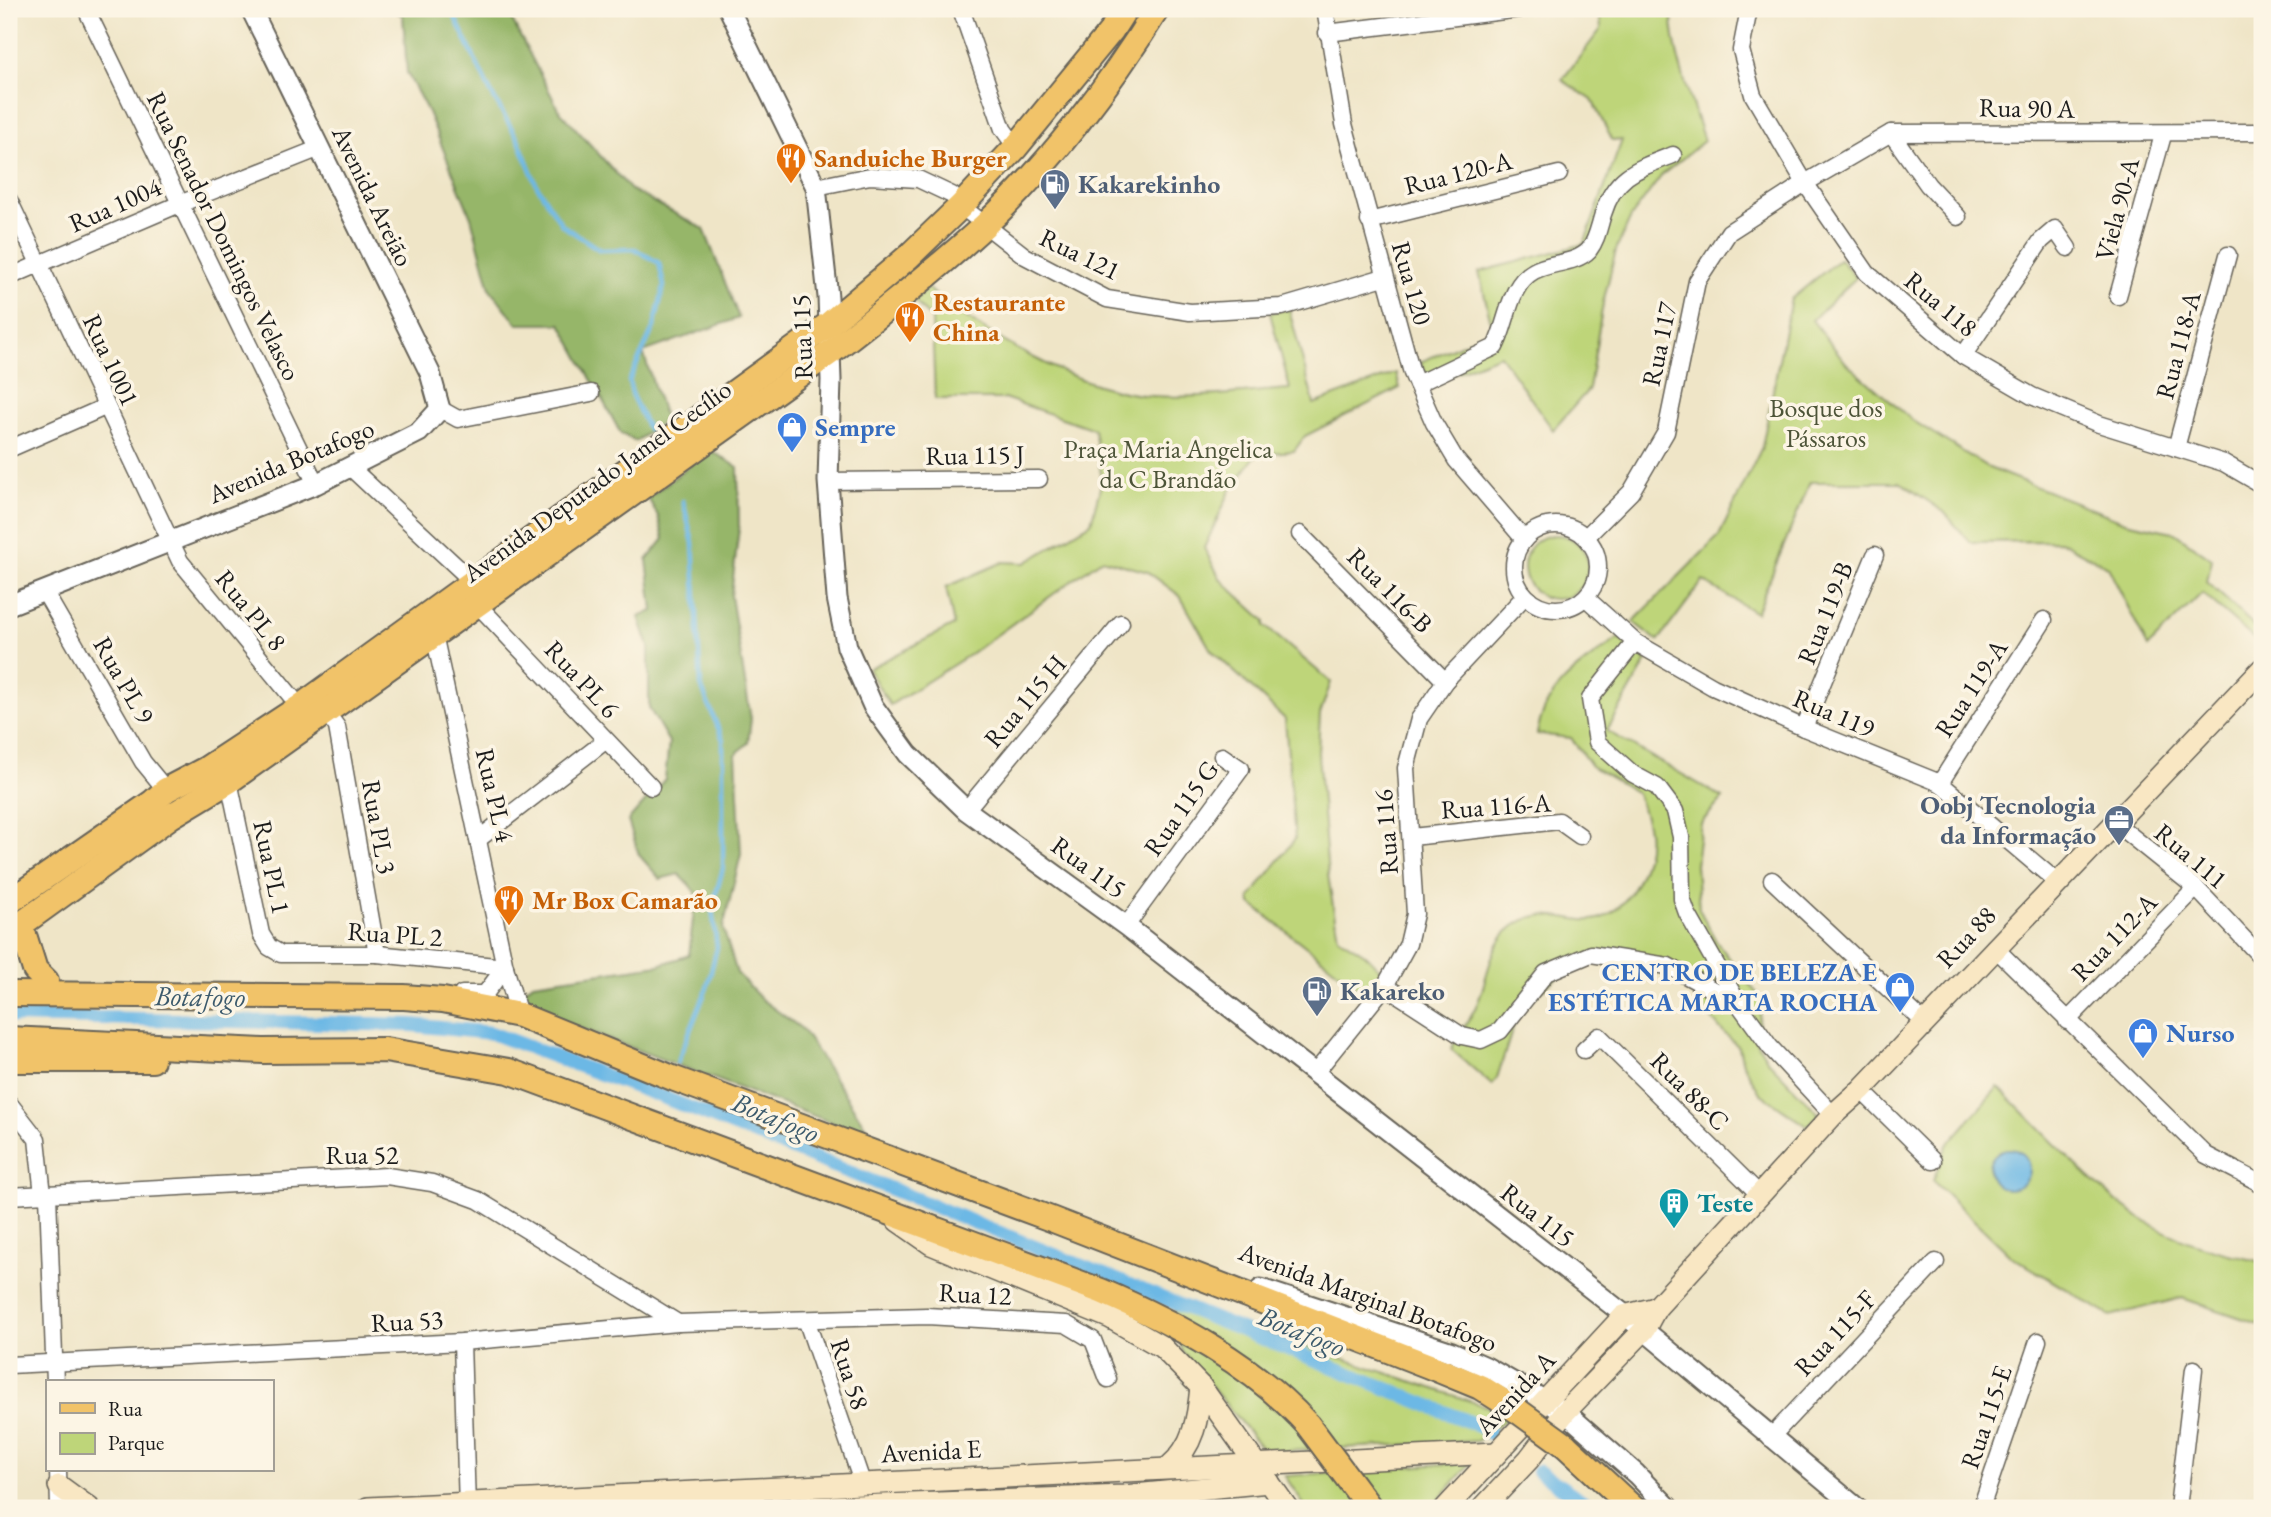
<svg xmlns="http://www.w3.org/2000/svg" width="2271" height="1517" font-family="'EB Garamond',serif">
  <style>
    .green { fill: #bed579; stroke: #6d784a; stroke-width: 2 }
    .forest { fill: #96b669; stroke: #596942; stroke-width: 2 }
    .water { fill: #6cb8e5; stroke: #446a80; stroke-width: 2 }
    .lines { fill: none; stroke-linecap: round; stroke-linejoin: round }
    .stream { stroke: #6cb8e5; stroke-width: 4.5 }
    .canal { stroke: #6cb8e5; stroke-width: 14 }
    .minor-casing { stroke: #666258; stroke-width: 19 }
    .tertiary-casing { stroke: #666258; stroke-width: 23 }
    .secondary-casing { stroke: #666258; stroke-width: 24 }
    .primary-casing { stroke: #666258; stroke-width: 28 }
    .minor { stroke: #fff; stroke-width: 16 }
    .tertiary { stroke: #fff; stroke-width: 19 }
    .secondary { stroke: #f9e7c3; stroke-width: 21 }
    .primary { stroke: #f1c369; stroke-width: 24 }
    .primary-bridge-casing { stroke: #666258; stroke-width: 28; stroke-linecap: butt }
    .primary-bridge { stroke: #f1c369; stroke-width: 24 }
    .labels { text-anchor: middle; dominant-baseline: central; stroke-width: 7; stroke-linejoin: round; paint-order: stroke }
    .street-label { font-size: 26px; fill: #1c1c1c; stroke: #fcf5e5 }
    .food-label { font-size: 26px; font-weight: bold; fill: #c56008; stroke: #fcf5e5; text-anchor: start }
    .service-label { font-size: 26px; font-weight: bold; fill: #4e5e75; stroke: #fcf5e5; text-anchor: start }
    .park-label { font-size: 26px; fill: #4d5438; stroke: #fcf5e5 }
    .shop-label { font-size: 26px; font-weight: bold; fill: #366cbe; stroke: #fcf5e5; text-anchor: start }
    .culture-label { font-size: 26px; font-weight: bold; fill: #0d838f; stroke: #fcf5e5; text-anchor: start }
    .water-label { font-size: 28px; font-style: italic; fill: #3c5a6c; stroke: #fcf5e5 }
  </style>
  <rect width="100%" height="100%" fill="#fcf5e5"/>
  <filter id="ink" filterUnits="userSpaceOnUse"><feTurbulence type="fractalNoise" baseFrequency=".0143" numOctaves="2"/><feDisplacementMap in="SourceGraphic" scale="14" xChannelSelector="R" yChannelSelector="G"/><feConvolveMatrix kernelMatrix="1 2 1 2 8 2 1 2 1" color-interpolation-filters="sRGB"/></filter>
  <filter id="wash" filterUnits="userSpaceOnUse"><feTurbulence type="fractalNoise" baseFrequency=".00686" numOctaves="4" result="noise"/><feDisplacementMap in="SourceGraphic" scale="28" xChannelSelector="R" yChannelSelector="G"/><feGaussianBlur stdDeviation="1.57" result="paint"/><feColorMatrix in="noise" values="0 0 0 0 0 0 0 0 0 0 0 0 0 0 0 0 0 1.4 0 .05"/><feComposite in="paint" operator="in"/></filter>
  <g filter="url(#wash)">
    <rect width="100%" height="100%" fill="#efe5c7"/>
    <g class="green">
      <path d="M1599,9h74c-6,29 22,102 31,132l-42,34 -31,42 -15,33 -13,53 -14,86 -36,41 -53,-75 -70,28 -10,-21 73,-31 -14,-59 105,-28 38,-104h-10l-20,-40 -30,-20 39,-51z"/>
      <path d="M1840,259l16,19 -44,42 35,44 65,56 77,48 136,54 48,10 39,27 -5,23 55,51v13l-60,-53 -54,54 -40,-80 -48,-26 -90,1 -26,-30 -44,-30h-90l-54,131 -53,-32 -45,60 -25,-19 86,-86 43,-89 29,-148z"/>
      <path d="M927,288c57,46 149,102 224,108 46,3 93,-4 139,-7l-20,-76 19,-4 25,95 82,-31 4,15 -95,48 -11,15 -37,3 -26,35 -27,59 17,32 44,41v5l66,56 -11,32 -2,39 10,122 10,62 27,17 17,17 -16,22 -115,-89 -1,-6 45,-59 -10,-120 -74,-69 -31,-54 -32,-24 -46,-13 -133,96 -79,50 -22,-36 86,-44 -8,-38 57,-25 22,1 66,-40 11,-43 -8,-51 -87,-30h-72l-3,-80 -18,-18z"/>
      <circle cx="1556" cy="567" r="32"/>
      <path d="M1619,638l28,23 -40,70 116,67 -22,25 -5,42 3,44 17,32 46,59 -6,41 12,20 52,54 -13,11 -47,-33 -17,-29 -4,-17 -19,-18 -26,-33 -27,-22 -88,-14 -48,39 -16,22 -18,57 -5,7 -41,-36c9,-16 20,-31 27,-47 9,-22 12,-53 29,-70 37,-35 67,-2 97,-15 28,-13 48,-58 44,-87 -2,-12 -7,-25 -11,-37l-46,-27 -20,-28 -34,-4c9,-50 44,-68 82,-96z"/>
      <path d="M1998,1087c43,41 102,109 152,137 34,19 74,30 112,38v63l-80,-27 -72,18 -99,-60 -78,-75 14,-36z"/>
      <path d="M1172,1301l340,114 -35,26 -212,11 -83,-101z"/>
      <path d="M1471,1462l-39,46h-126l-21,-32z"/>
    </g>
    <g class="forest">
      <path d="M392,9h114l53,101 72,80 73,39 35,89 -96,34 22,68 -29,21 -15,-7 -60,-110h-43l-28,-35 -19,-72 -43,-105 -21,-39 -4,-57z"/>
      <path d="M710,450l28,17 1,61 -8,68 20,123 -3,24 -12,11 5,100 -18,74 14,45 24,26 41,30 64,98 -17,2 -316,-118 -28,-5 28,-23 126,-18 30,-10 7,-63 -17,-18 -19,5 -21,-24 -11,-34 37,-42 4,-37 -20,-34v-61l-10,-30 14,-6 -6,-51 17,-21 -6,-23 -10,-18z"/>
    </g>
    <circle class="water" cx="2009" cy="1169" r="20"/>
    <g class="lines">
      <g class="stream">
        <path d="M451,9l39,82 29,50 18,45 25,39 38,25 35,-1 24,14 5,23 -10,41 -25,54 4,17 15,31"/>
        <path d="M677,1063l30,-75 10,-41 -5,-38 11,-41v-128l-22,-54 -8,-143 -10,-42"/>
        <path d="M665,1098l2,-6"/>
      </g>
      <g class="canal">
        <path d="M9,1016l403,9 79,8 174,65 817,329 7,6"/>
        <path d="M1538,1471l55,37"/>
      </g>
    </g>
  </g>
  <g filter="url(#ink)">
    <g class="lines">
      <g class="minor-casing">
        <g id="minor">
          <path d="M86,9l230,475"/>
          <path d="M961,9l42,120 13,18"/>
          <path d="M1325,9l19,115 68,249 22,50 22,37 67,78"/>
          <path d="M1749,9l-8,41 12,45 52,88 62,90 96,83 69,40 67,28 125,39 38,22"/>
          <path d="M1327,33l193,-24"/>
          <path d="M1891,133l37,52 30,32"/>
          <path d="M816,187l54,-11 48,3 34,16 9,11 64,50 82,43 83,13 92,-5 102,-30"/>
          <path d="M9,200l171,361 120,146"/>
          <path d="M1369,221l190,-47"/>
          <path d="M9,277l173,-74 138,-55"/>
          <path d="M2118,296l45,-161"/>
          <path d="M1963,356l78,-115 14,-12 13,19"/>
          <path d="M1417,384l78,-37c13,-24 13,-62 39,-76 16,-9 42,-7 55,-21 8,-10 10,-24 14,-36 12,-39 34,-45 70,-59"/>
          <path d="M440,409l18,10 133,-26"/>
          <path d="M2176,448l52,-193"/>
          <path d="M9,449l96,-42"/>
          <path d="M351,468l120,112"/>
          <path d="M828,481l211,-2"/>
          <circle cx="1556" cy="567" r="42"/>
          <path d="M1300,534l145,147"/>
          <path d="M1586,537l45,-45 35,-60 31,-151 32,-49 76,-49 86,-50 371,-1"/>
          <path d="M44,591l99,171 23,28"/>
          <path d="M1586,598l49,44 78,45 91,41 136,55 117,99"/>
          <path d="M477,604l174,183"/>
          <path d="M434,634l71,333 14,48"/>
          <path d="M1635,642l-45,57 7,43 36,32 24,13 18,24 6,26 1,62 5,14 51,90 32,44 63,68"/>
          <path d="M326,712l11,15 40,227"/>
          <path d="M1804,728l71,-173"/>
          <path d="M229,781l32,153 8,13 12,7h96l128,13"/>
          <path d="M1940,783l104,-163"/>
          <path d="M966,810l155,-187"/>
          <path d="M2115,823l81,65 66,70"/>
          <path d="M1412,837l147,-16 21,15"/>
          <path d="M480,838l125,-97"/>
          <path d="M1772,880l153,143"/>
          <path d="M1126,926l115,-157 -19,-13"/>
          <path d="M1994,947l212,208 56,29"/>
          <path d="M1385,986l77,50 19,4 19,-9 46,-58 45,-19 77,12 70,37"/>
          <path d="M462,994h23l20,-27"/>
          <path d="M2067,1021l129,-133"/>
          <path d="M1584,1050l15,-14 161,159"/>
          <path d="M1315,1073l70,-87 23,-42 7,-30 -9,-146 13,-49 26,-38 79,-84"/>
          <path d="M1861,1090l72,71"/>
          <path d="M9,1103l28,36 6,56"/>
          <path d="M48,1195l7,187"/>
          <path d="M9,1196l378,-20 45,7 46,17 200,123"/>
          <path d="M807,1322l55,160"/>
          <path d="M462,1342l5,166"/>
          <path d="M9,1365l453,-23 216,-19 249,-7 139,8 27,16 15,39"/>
          <path d="M1770,1438l166,-176"/>
          <path d="M58,1470l1,38"/>
          <path d="M1981,1508l57,-167"/>
          <path d="M2178,1508l16,-139"/>
        </g>
      </g>
      <g class="tertiary-casing">
        <g id="tertiary">
          <path d="M729,9l87,178 12,110 3,83 -3,101 9,117 10,49 26,59 35,48 58,56 160,116 518,404 213,178"/>
          <path d="M9,605l307,-121 103,-52 21,-23 -10,-36 -179,-364"/>
          <path d="M1261,1289l191,63 34,15 79,45 71,62 33,34"/>
        </g>
      </g>
      <g class="secondary-casing">
        <g id="secondary">
          <path d="M898,1221l33,23 180,74 51,29 39,40 86,121"/>
          <path d="M1169,1467c25,-21 29,-49 32,-80"/>
          <path d="M59,1486l30,22"/>
          <path d="M368,1508l1129,-55"/>
          <path d="M803,1508l321,-12 145,-14"/>
          <path d="M1446,1508l178,-192 32,-8"/>
          <path d="M1483,1508l46,-49 36,-47 79,-82 12,-22 177,-193 28,-25 401,-421"/>
        </g>
      </g>
      <g class="primary-casing">
        <g id="primary">
          <path d="M9,902l144,-100 13,-12 40,-21 94,-62 529,-383 79,-67 53,-51 55,-59 95,-116 14,-22"/>
          <path d="M9,933l162,-117 58,-35 602,-429c52,-40 104,-81 153,-126 65,-61 126,-141 173,-217"/>
          <path d="M25,938l10,32 11,11"/>
          <path d="M9,994l395,3 39,3 76,15 156,64 376,140 378,147 51,21 38,24"/>
          <path d="M9,1039l254,12 122,-1 124,21 592,220c74,32 152,73 207,134"/>
          <path d="M9,1060h143"/>
          <path d="M1565,1445l68,63"/>
        </g>
      </g>
      <use href="#minor" class="minor"/>
      <use href="#tertiary" class="tertiary"/>
      <use href="#secondary" class="secondary"/>
      <use href="#primary" class="primary"/>
      <g class="primary-bridge-casing">
        <g id="primary-bridge">
          <path d="M1518,1411l47,34"/>
          <path d="M1308,1425l62,83"/>
        </g>
      </g>
      <use href="#primary-bridge" class="primary-bridge"/>
    </g>
  </g>
  <defs>
    <g id="restaurant-pin" transform="scale(1.575)"><path d="M0 17L-7.5 6A9.5 9.5 0 1 1 7.5 6Z" fill="#e8710a" stroke="#fcf5e5"/><path d="M-5-6h1v4h1v-4h1v4h1v-4h1v5L-1.5 .5V6h-2V.5L-5-1ZM5-6V6H3V1.5H1.5Q1.5-4 5-6Z" fill="#fff"/></g>
    <g id="fuel-pin" transform="scale(1.575)"><path d="M0 17L-7.5 6A9.5 9.5 0 1 1 7.5 6Z" fill="#5c6f8a" stroke="#fcf5e5"/><path d="M-5.5-6h7V0h2V4h1.3V-2.5L3-4.5l.8-.8L6-3V5H2.5V1h-1V6h-7ZM-4.2-4.7v3.2H.2V-4.7Z" fill="#fff"/></g>
    <g id="shop-pin" transform="scale(1.575)"><path d="M0 17L-7.5 6A9.5 9.5 0 1 1 7.5 6Z" fill="#3f7fe0" stroke="#fcf5e5"/><path d="M-5-2.5h2.3a2.7 3.5 0 0 1 5.4 0H5L5.5 6h-11ZM-1.5-2.5h3a1.5 2.3 0 0 0-3 0Z" fill="#fff"/></g>
    <g id="office-pin" transform="scale(1.575)"><path d="M0 17L-7.5 6A9.5 9.5 0 1 1 7.5 6Z" fill="#5c6f8a" stroke="#fcf5e5"/><path d="M-6-3h4V-5.5h4V-3h4V5H-6ZM-1-4.5V-3h2v-1.5ZM-6 0V1H6V0Z" fill="#fff"/></g>
    <g id="building-pin" transform="scale(1.575)"><path d="M0 17L-7.5 6A9.5 9.5 0 1 1 7.5 6Z" fill="#0f9aa8" stroke="#fcf5e5"/><path d="M-4-6H4V6H1V3H-1V6H-4ZM-2.5-4.3h1.7v1.8h-1.7ZM.8-4.3h1.7v1.8H.8ZM-2.5-1h1.7V.8h-1.7ZM.8-1h1.7V.8H.8Z" fill="#fff"/></g>
  </defs>
  <g fill-rule="evenodd">
    <use href="#restaurant-pin" x="791" y="158"/>
    <use href="#fuel-pin" x="1055" y="184"/>
    <use href="#restaurant-pin" x="910" y="317"/>
    <use href="#shop-pin" x="792" y="427"/>
    <use href="#office-pin" x="2119" y="820"/>
    <use href="#restaurant-pin" x="509" y="900"/>
    <use href="#shop-pin" x="1900" y="987"/>
    <use href="#fuel-pin" x="1317" y="991"/>
    <use href="#shop-pin" x="2143" y="1033"/>
    <use href="#building-pin" x="1674" y="1203"/>
  </g>
  <g class="labels">
    <g class="street-label">
      <text transform="translate(2027 108) rotate(1)">Rua 90 A</text>
      <text transform="translate(1458 173) rotate(-14)">Rua 120-A</text>
      <text transform="translate(373 196) rotate(64)">Avenida Areião</text>
      <text transform="translate(115 205) rotate(-24)">Rua 1004</text>
      <text transform="translate(2117 209) rotate(-75)">Viela 90-A</text>
      <text transform="translate(224 236) rotate(64)">Rua Senador Domingos Velasco</text>
      <text transform="translate(1080 254) rotate(26)">Rua 121</text>
      <text transform="translate(1412 283) rotate(74)">Rua 120</text>
      <text transform="translate(1941 304) rotate(40)">Rua 118</text>
      <text transform="translate(802 337) rotate(-92)">Rua 115</text>
      <text transform="translate(1659 344) rotate(-78)">Rua 117</text>
      <text transform="translate(2178 345) rotate(-75)">Rua 118-A</text>
      <text transform="translate(111 360) rotate(65)">Rua 1001</text>
      <text transform="translate(975 455) rotate(-1)">Rua 115 J</text>
      <text transform="translate(291 461) rotate(-23)">Avenida Botafogo</text>
      <text transform="translate(597 481) rotate(-36)">Avenida Deputado Jamel Cecílio</text>
      <text transform="translate(1390 590) rotate(45)">Rua 116-B</text>
      <text transform="translate(251 610) rotate(51)">Rua PL 8</text>
      <text transform="translate(1825 613) rotate(-68)">Rua 119-B</text>
      <text transform="translate(582 679) rotate(47)">Rua PL 6</text>
      <text transform="translate(124 680) rotate(60)">Rua PL 9</text>
      <text transform="translate(1971 688) rotate(-57)">Rua 119-A</text>
      <text transform="translate(1025 701) rotate(-50)">Rua 115 H</text>
      <text transform="translate(1834 713) rotate(23)">Rua 119</text>
      <text transform="translate(495 795) rotate(77)">Rua PL 4</text>
      <text transform="translate(1496 806) rotate(-4)">Rua 116-A</text>
      <text transform="translate(1181 808) rotate(-55)">Rua 115 G</text>
      <text transform="translate(379 827) rotate(80)">Rua PL 3</text>
      <text transform="translate(1386 832) rotate(-94)">Rua 116</text>
      <text transform="translate(2191 856) rotate(40)">Rua 111</text>
      <text transform="translate(272 867) rotate(78)">Rua PL 1</text>
      <text transform="translate(1089 867) rotate(36)">Rua 115</text>
      <text transform="translate(395 934) rotate(4)">Rua PL 2</text>
      <text transform="translate(1966 937) rotate(-47)">Rua 88</text>
      <text transform="translate(2114 937) rotate(-46)">Rua 112-A</text>
      <text transform="translate(1690 1091) rotate(45)">Rua 88-C</text>
      <text x="362" y="1155">Rua 52</text>
      <text transform="translate(1538 1215) rotate(38)">Rua 115</text>
      <text transform="translate(975 1294) rotate(3)">Rua 12</text>
      <text transform="translate(1368 1297) rotate(20)">Avenida Marginal Botafogo</text>
      <text transform="translate(407 1321) rotate(-3)">Rua 53</text>
      <text transform="translate(1835 1333) rotate(-47)">Rua 115-F</text>
      <text transform="translate(850 1374) rotate(72)">Rua 58</text>
      <text transform="translate(1515 1393) rotate(-47)">Avenida A</text>
      <text transform="translate(1986 1417) rotate(-71)">Rua 115-E</text>
      <text transform="translate(931 1451) rotate(-3)">Avenida E</text>
    </g>
    <g class="food-label">
      <text x="814" y="158">Sanduiche Burger</text>
      <text x="933" y="302">Restaurante<tspan x="933" dy="30">China</tspan></text>
      <text x="532" y="900">Mr Box Camarão</text>
    </g>
    <g class="service-label">
      <text x="1078" y="184">Kakarekinho</text>
      <text x="2096" y="805" text-anchor="end">Oobj Tecnologia<tspan x="2096" dy="30">da Informação</tspan></text>
      <text x="1340" y="991">Kakareko</text>
    </g>
    <g class="park-label">
      <text x="1826" y="408">Bosque dos<tspan x="1826" dy="30">Pássaros</tspan></text>
      <text x="1168" y="449">Praça Maria Angelica<tspan x="1168" dy="30">da C Brandão</tspan></text>
    </g>
    <g class="shop-label">
      <text x="815" y="427">Sempre</text>
      <text x="1877" y="972" text-anchor="end">CENTRO DE BELEZA E<tspan x="1877" dy="30">ESTÉTICA MARTA ROCHA</tspan></text>
      <text x="2166" y="1033">Nurso</text>
    </g>
    <g class="culture-label">
      <text x="1697" y="1203">Teste</text>
    </g>
    <g class="water-label">
      <text transform="translate(200 996) rotate(1)">Botafogo</text>
      <text transform="translate(776 1117) rotate(22)">Botafogo</text>
      <text transform="translate(1302 1331) rotate(22)">Botafogo</text>
    </g>
  </g>
  <rect width="2271" height="1517" fill="none" stroke="#fcf5e5" stroke-width="35"/>
  <rect x="46" y="1380" width="228" height="91" fill="#fcf5e5" stroke="#a29e95" stroke-width="2"/>
  <rect x="60" y="1403" width="35" height="10" fill="#f1c369" stroke="#a29e95" stroke-width="2"/>
  <text x="108" y="1416" font-size="21" fill="#1c1c1c">Rua</text>
  <rect x="60" y="1433" width="35" height="21" fill="#bed579" stroke="#a29e95" stroke-width="2"/>
  <text x="108" y="1450" font-size="21" fill="#1c1c1c">Parque</text>
</svg>
